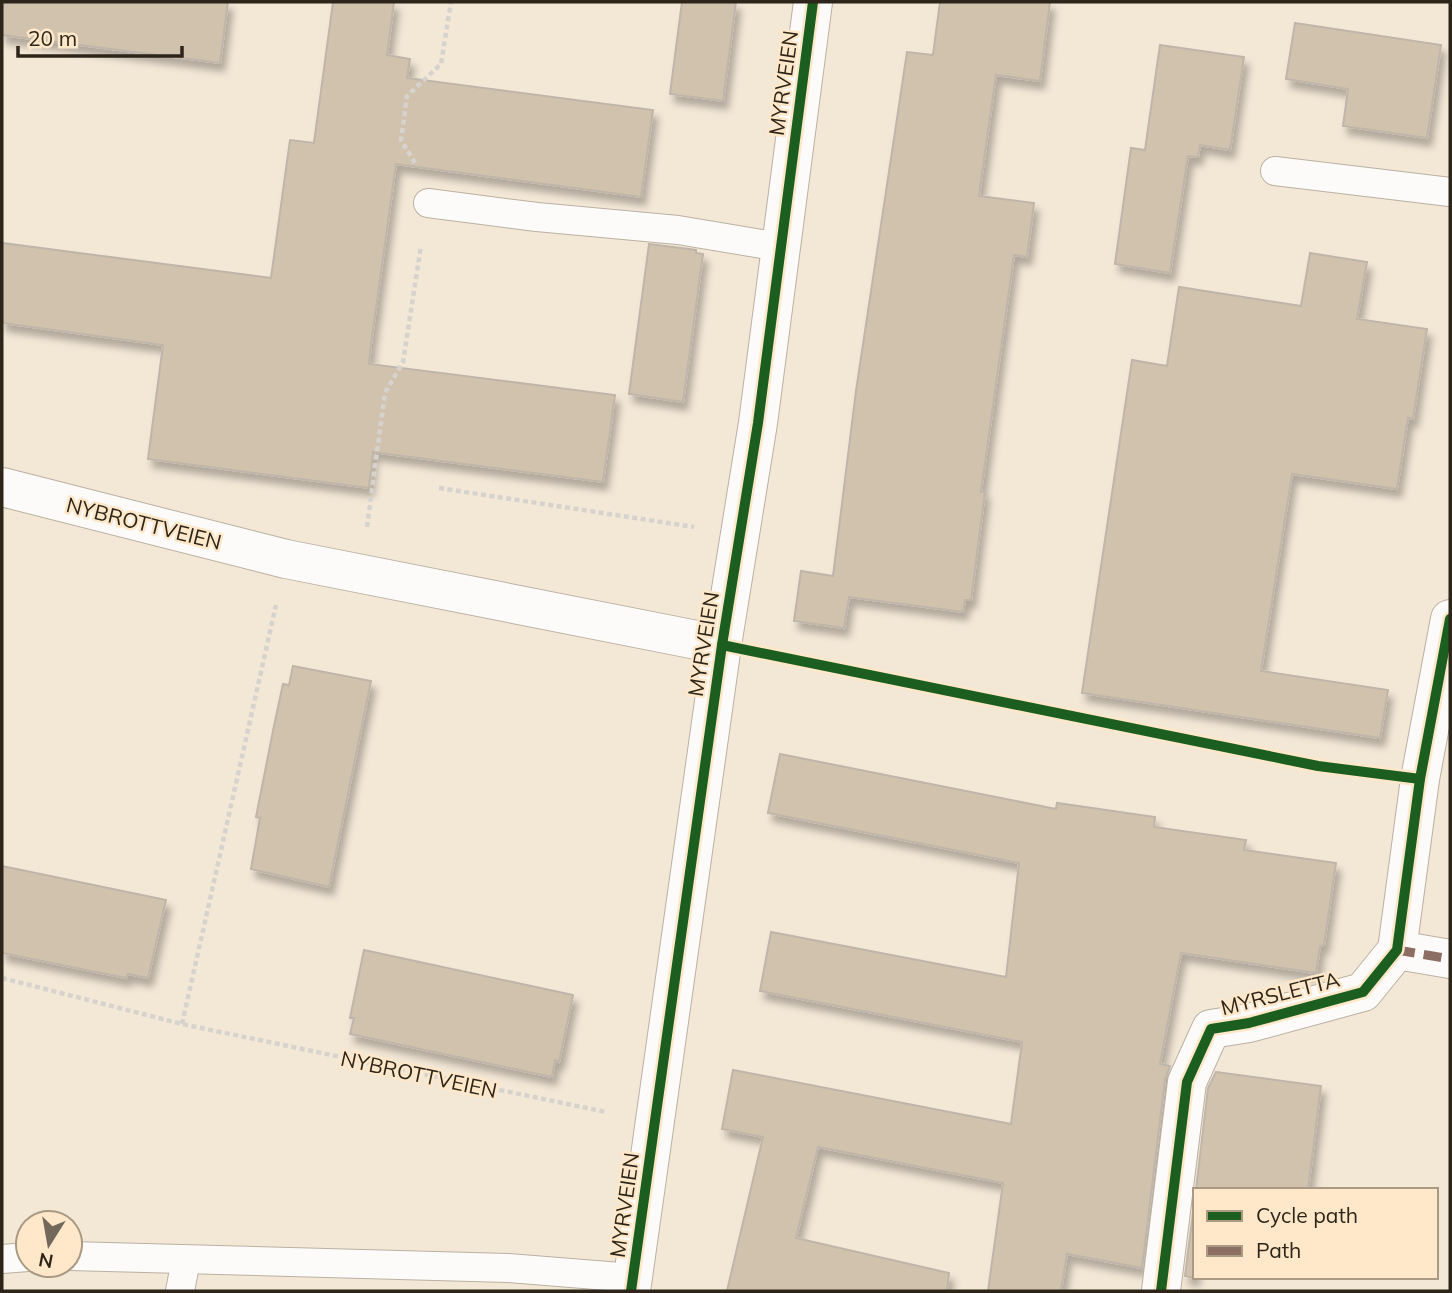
<svg xmlns="http://www.w3.org/2000/svg" width="1452" height="1293" font-family="Mulish,sans-serif">
  <style>
    .building { fill: #d1c2ae; stroke: #bfb5a8; stroke-width: 2; filter: url(#shadow) }
    .lines { fill: none; stroke-linecap: round; stroke-linejoin: round }
    .lane-casing { stroke: #bab1a3; stroke-width: 30 }
    .street-casing { stroke: #bab1a3; stroke-width: 40 }
    .path { stroke: #d6d3ce; stroke-width: 4.5; stroke-dasharray: 5 3.5; stroke-linecap: butt }
    .lane { stroke: #fdfbf9; stroke-width: 28 }
    .street { stroke: #fdfbf9; stroke-width: 38 }
    .quiet { stroke: #8d6e63; stroke-width: 9; stroke-dasharray: 18 9; stroke-linecap: butt }
    .cycleway-casing { stroke: #ffe8ca; stroke-width: 15 }
    .cycleway { stroke: #1b5e20; stroke-width: 10 }
    .labels { text-anchor: middle; dominant-baseline: central; stroke-width: 5; stroke-linejoin: round; paint-order: stroke }
    .street-label { font-size: 21px; fill: #2d2519; stroke: #ffe8ca }
  </style>
  <defs>
    <filter id="shadow"><feDropShadow dx="4.5" dy="8" stdDeviation="3.5" flood-color="#0004"/></filter>
  </defs>
  <rect width="100%" height="100%" fill="#f3e7d6"/>
  <g class="building">
    <path d="M2,2h226l-8,61 -218,-28z"/>
    <path d="M333,2h61l-7,53 23,4 -3,19 246,32 -12,87 -245,-33 -25,180 -2,20 246,31 -12,87 -230,-30 -4,36 -221,-29 15,-114 -161,-22v-80l269,35 19,-138 24,3z"/>
    <path d="M682,2h54l-13,99 -53,-7z"/>
    <path d="M940,2h110l-10,79 -44,-6 -17,121 55,7 -7,54 -13,-2 -33,237h4l-14,108h-6l-2,12 -114,-15 -5,31 -50,-7 7,-50 32,5 23,-185 51,-339 26,3z"/>
    <path d="M1295,23l146,22 -14,93 -84,-12 5,-37 -62,-10z"/>
    <path d="M1160,45l84,12 -14,93 -30,-5 -2,12 -10,-1 -18,117 -55,-9 16,-116 14,2z"/>
    <path d="M649,244l47,6v3l7,1 -20,148 -54,-8z"/>
    <path d="M1310,253l57,9 -10,57 70,10 -14,90 -5,-1 -11,71 -105,-15 -31,197 127,19 -8,48 -298,-45 50,-333 35,6 12,-79 122,19z"/>
    <path d="M293,666l78,15 -42,206 -78,-18 9,-51 -4,-1 18,-91 9,-42 6,1z"/>
    <path d="M780,754l276,55 1,-6 98,14 -1,10 92,13 -2,10 92,13 -12,82 -4,1 -4,27 -135,-20 -21,111 10,2 -5,13 -23,189 -75,-14 -6,37h-73l15,-108 -185,-36 -22,91 153,35 -2,18h-220l36,-154 -41,-8 11,-59 278,54 11,-82 -262,-51 11,-59 235,45 13,-114 -251,-50z"/>
    <path d="M2,866l164,34 -18,78 -20,-4 -2,4 -124,-25z"/>
    <path d="M364,950l209,45 -14,67 -4,-2 -3,17 -202,-43 4,-16h-4z"/>
    <path d="M1216,1072l105,14 -13,104h-112l12,-102z"/>
    <path d="M1195,1197v81l-10,-2z"/>
  </g>
  <g class="lines">
    <g class="lane-casing">
      <g id="lane">
        <path d="M1275,171l175,21"/>
        <path d="M428,203l109,14 141,13 102,17"/>
        <path d="M70,1256l438,12 125,10"/>
        <path d="M2,1259l26,-2"/>
        <path d="M180,1291l6,-31"/>
      </g>
    </g>
    <g class="street-casing">
      <g id="street">
        <path d="M2,487l284,72 436,86"/>
        <path d="M1397,950l53,9"/>
        <path d="M631,1291l91,-646 36,-222 55,-421"/>
        <path d="M1161,1291l26,-209 24,-53 38,-6 114,-31 34,-42 23,-171 30,-160"/>
      </g>
    </g>
    <g class="path">
      <path d="M415,163l-14,-23 6,-44 34,-32 10,-62"/>
      <path d="M439,488l255,39"/>
      <path d="M367,527l18,-134 18,-31 18,-116"/>
      <path d="M2,978l180,46 424,88"/>
      <path d="M182,1024l94,-419"/>
    </g>
    <use href="#lane" class="lane"/>
    <use href="#street" class="street"/>
    <path class="quiet" d="M1397,950l53,9"/>
    <g class="cycleway-casing">
      <g id="cycleway">
        <path d="M722,645l596,121 102,13"/>
        <path d="M631,1291l91,-646 36,-222 55,-421"/>
        <path d="M1161,1291l26,-209 24,-53 38,-6 114,-31 34,-42 23,-171 30,-160"/>
      </g>
    </g>
    <use href="#cycleway" class="cycleway"/>
  </g>
  <g class="labels">
    <g class="street-label">
      <text transform="translate(783 83) rotate(-82)">MYRVEIEN</text>
      <text transform="translate(144 523) rotate(14)">NYBROTTVEIEN</text>
      <text transform="translate(703 644) rotate(-81)">MYRVEIEN</text>
      <text transform="translate(1280 993) rotate(-14)">MYRSLETTA</text>
      <text transform="translate(419 1074) rotate(12)">NYBROTTVEIEN</text>
      <text transform="translate(624 1205) rotate(-82)">MYRVEIEN</text>
    </g>
  </g>
  <rect width="1452" height="1293" fill="none" stroke="#2d2519" stroke-width="7"/>
  <rect x="1193" y="1188" width="245" height="91" fill="#ffe8ca" stroke="#ab9a83" stroke-width="2"/>
  <rect x="1207" y="1211" width="35" height="10" fill="#1b5e20" stroke="#ab9a83" stroke-width="2"/>
  <text x="1256" y="1223" font-size="21" fill="#2d2519">Cycle path</text>
  <rect x="1207" y="1246" width="35" height="10" fill="#8d6e63" stroke="#ab9a83" stroke-width="2"/>
  <text x="1256" y="1258" font-size="21" fill="#2d2519">Path</text>
  <g transform="translate(49 1244) rotate(191)"><circle r="33" fill="#ffe8ca" stroke="#ab9a83" stroke-width="2"/>
  <path d="M0-5L12 26L0 18L-12 26Z" fill="#72695b"/>
  <text y="-10" font-size="19" font-weight="bold" text-anchor="middle" fill="#2d2519">N</text>
  </g>
  <path d="M18 46v10h164v-10" fill="none" stroke="#2d2519" stroke-width="3.5"/>
  <text x="28" y="46" font-size="21" fill="#2d2519" stroke="#ffe8ca" stroke-width="5" paint-order="stroke">20 m</text>
</svg>
